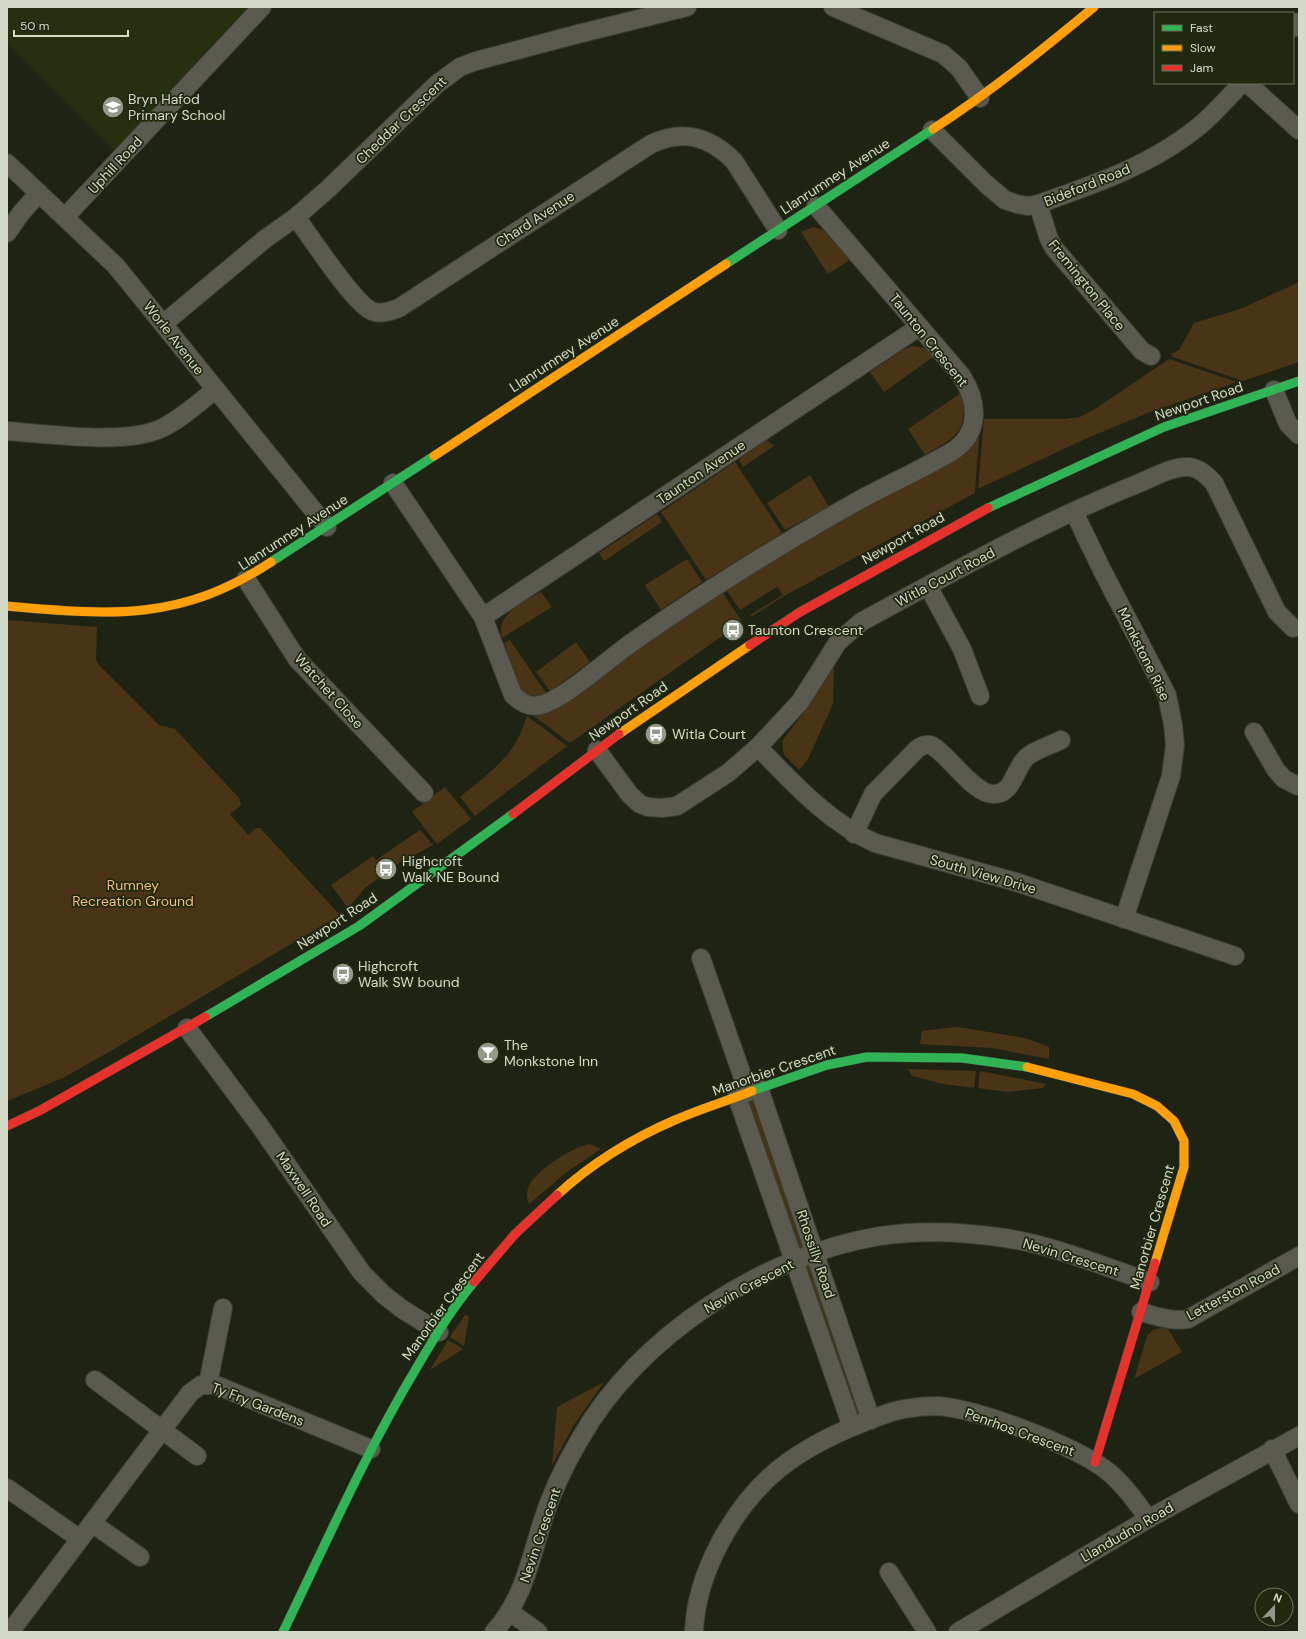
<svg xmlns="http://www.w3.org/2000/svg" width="1306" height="1639" font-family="'DM Sans',sans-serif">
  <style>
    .built { fill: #262f10 }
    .green { fill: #4a3416 }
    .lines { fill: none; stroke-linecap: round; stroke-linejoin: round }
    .street-casing { stroke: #3a3f33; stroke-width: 20 }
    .fast-casing { stroke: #3a3f33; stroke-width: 10 }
    .slow-casing { stroke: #3a3f33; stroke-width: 10 }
    .jam-casing { stroke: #3a3f33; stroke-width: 10 }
    .street { stroke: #5b5a51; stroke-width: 18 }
    .fast { stroke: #30b455; stroke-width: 9 }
    .slow { stroke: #ff9f0a; stroke-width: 9 }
    .jam { stroke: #e5322d; stroke-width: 9 }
    .labels { text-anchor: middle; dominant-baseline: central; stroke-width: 3.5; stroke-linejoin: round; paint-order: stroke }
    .poi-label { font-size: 14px; fill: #d4daca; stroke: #20290e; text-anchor: start }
    .street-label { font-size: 14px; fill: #d4daca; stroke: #20290e }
    .park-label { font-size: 14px; fill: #f3be7d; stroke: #20290e }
  </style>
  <rect width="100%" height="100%" fill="#1e2314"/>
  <path class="built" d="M7,7h241l-134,143 -107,-107z"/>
  <g class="green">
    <path d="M813,227l10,3 27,30 -22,14 -27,-42z"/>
    <path d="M1299,282v80l-56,19 -70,-24 -2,-3 8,-4 15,-27 49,-15z"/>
    <path d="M912,346l13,2 8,9 -49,35 -14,-20 34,-23z"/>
    <path d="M1169,359l68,23 -87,30 -65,27 -107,50 6,-70h79l17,-2 15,-8z"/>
    <path d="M961,393c9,39 -7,45 -36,62l-17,-26z"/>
    <path d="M980,421l-5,72 -191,103 -33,21 -1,-2 33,-20 -6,-8 -37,23 -16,-23 140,-82z"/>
    <path d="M767,440l7,6 -31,21 -4,-7 1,-2z"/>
    <path d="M735,462l47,71 -76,47 -45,-68z"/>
    <path d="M810,475l19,32 -44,23 -18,-27z"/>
    <path d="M657,514l5,8 -58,39 -5,-8z"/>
    <path d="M687,559l15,23 -41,28 -16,-25z"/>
    <path d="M721,590l21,32 -172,121 -40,-30z"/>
    <path d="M541,592l11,15 -50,31c-7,-24 22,-36 39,-46z"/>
    <path d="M7,620l90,7 -1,33 4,6 59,59 16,4 64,69 2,7 -11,9 18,21 8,-7h4l80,87 -231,137 -46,26 -56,23z"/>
    <path d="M510,640l36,53c-10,5 -16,3 -25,-2l-17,-48z"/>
    <path d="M576,642l14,20 -40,29 -14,-19z"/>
    <path d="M834,666l-1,38 -25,55 -9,11 -15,-15 -2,-14 29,-38z"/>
    <path d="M527,716l40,30 -92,70 -15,-19c20,-17 48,-36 59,-61 3,-6 6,-14 8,-20z"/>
    <path d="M445,787l26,32 -34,25 -25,-32z"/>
    <path d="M420,830l13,15 -41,22 -2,-3 -13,9 3,4 -14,10 -18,21 -17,-23 42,-29 3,4z"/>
    <path d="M957,1027l68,11 24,9v12l-57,-11 -72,-4 2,-13z"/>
    <path d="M908,1069l68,2 -2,17 -31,-4 -31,-8z"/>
    <path d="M980,1071l66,13 -3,4 -35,4 -30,-4z"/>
    <path d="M754,1099l50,149 -6,1 -51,-147z"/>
    <path d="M590,1144l11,5 -33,22 -39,33c-2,-6 -3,-10 -1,-16 5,-16 46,-42 62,-44z"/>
    <path d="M810,1263l50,152h-4l-52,-150z"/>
    <path d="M465,1315l4,1 -5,30 -14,-9z"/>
    <path d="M1160,1328l8,1 14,23 -48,27 13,-43 6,-6z"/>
    <path d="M448,1340l15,9 -33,21z"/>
    <path d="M604,1382l-30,43 -22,40 5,-58z"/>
  </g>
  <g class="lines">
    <g class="street-casing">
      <g id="street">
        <path d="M833,7l110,47 16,14 21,30"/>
        <path d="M1293,28l6,-6"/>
        <path d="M1247,83l52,47"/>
        <path d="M932,130l54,54 19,16 12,4 11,2 10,-2c58,-20 119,-41 166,-82 13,-12 26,-26 38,-39"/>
        <path d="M7,163l109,103 211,261"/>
        <path d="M1038,204l11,35 5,9 88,103 9,5"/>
        <path d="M65,217l197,-210"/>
        <path d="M296,217c14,19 58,87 76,94 9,4 19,0 27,-3l252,-164c32,-15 58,-8 83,17l44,69"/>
        <path d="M7,233l14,-20 18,-20"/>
        <path d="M163,324l102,-85 31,-22 32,-28 109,-105 23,-17 16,-6 102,-27 109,-27"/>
        <path d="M1274,390l14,34 11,11"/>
        <path d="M7,431c42,3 116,14 153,-2 20,-9 38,-26 55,-39"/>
        <path d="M393,483l90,134 30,78c8,7 16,13 27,10 22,-4 72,-49 94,-64 71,-50 144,-95 220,-138 32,-18 67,-33 99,-52 28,-19 25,-50 8,-76l-145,-169"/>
        <path d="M1074,512l28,58 65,125 6,30 2,20 -4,31 -47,143"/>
        <path d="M246,579l51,80 127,134"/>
        <path d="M928,586l34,63 18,47"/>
        <path d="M483,617l436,-290"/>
        <path d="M1254,732l22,38 8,9 14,7"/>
        <path d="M758,747c35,36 70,75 117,96l141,39 219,74"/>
        <path d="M597,750l33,45 10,9 8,3 14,1 15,-2 51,-33 30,-26 42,-45 38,-60 23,-20c90,-49 181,-100 276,-138 15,-6 35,-18 52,-17 10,1 18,8 25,16l63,129 16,16"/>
        <path d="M854,834l19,-40 44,-45c5,-4 12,-6 17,-2 15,9 40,47 59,47 21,1 21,-27 35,-38 9,-7 23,-11 33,-16"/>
        <path d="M701,958l47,134"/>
        <path d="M187,1028l73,98 102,147 22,22 18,14 37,23"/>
        <path d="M759,1088l112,332"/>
        <path d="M737,1097l115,330"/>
        <path d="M1141,1312c15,4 32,10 47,7l111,-63"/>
        <path d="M95,1380l102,76"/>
        <path d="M208,1384l15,-76"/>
        <path d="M1272,1449l27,55"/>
        <path d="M7,1488l73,51"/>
        <path d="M92,1523l48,34"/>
        <path d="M889,1572l38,60"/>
        <path d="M510,1612l28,20"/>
        <path d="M10,1632l180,-239 11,-8h15l155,64"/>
        <path d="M494,1632c28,-31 35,-67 47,-106 9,-30 23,-60 39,-87 58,-103 184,-184 300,-203 40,-6 85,-4 125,2 51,8 97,28 145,44"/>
        <path d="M694,1632c2,-59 40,-127 86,-164 24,-19 54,-34 82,-45 16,-6 33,-14 50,-15 9,-2 18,-2 27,-2 42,4 134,39 167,64 17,13 30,31 42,49"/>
        <path d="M958,1632l190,-113 151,-83"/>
      </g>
    </g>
    <g class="fast-casing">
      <g id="fast">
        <path d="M726,264l207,-135"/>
        <path d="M988,508l176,-81 135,-46"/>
        <path d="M271,562l163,-106"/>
        <path d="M205,1017l154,-91 154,-112"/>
        <path d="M752,1091l75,-26 40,-8 95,1 65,9"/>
        <path d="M283,1632c43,-89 83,-180 134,-265 17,-29 35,-59 57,-85"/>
      </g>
    </g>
    <g class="slow-casing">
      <g id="slow">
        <path d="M933,129c57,-37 109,-79 161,-122"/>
        <path d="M434,456l292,-192"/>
        <path d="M7,606c104,9 173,16 264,-44"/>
        <path d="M619,734l131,-89"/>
        <path d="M1027,1067l106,27 24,12 17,15 10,20v26l-29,96"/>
        <path d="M557,1195c34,-31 76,-57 118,-75 25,-11 52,-19 77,-29"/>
      </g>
    </g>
    <g class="jam-casing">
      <g id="jam">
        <path d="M750,645l50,-33 188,-104"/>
        <path d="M513,814l106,-80"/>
        <path d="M7,1126l32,-15 166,-94"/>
        <path d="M474,1282l41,-48 42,-39"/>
        <path d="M1095,1462l60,-199"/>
      </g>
    </g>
    <use href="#street" class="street"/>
    <use href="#fast" class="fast"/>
    <use href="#slow" class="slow"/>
    <use href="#jam" class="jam"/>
  </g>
  <defs>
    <g id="school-disc" transform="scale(1.15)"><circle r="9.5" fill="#949a8a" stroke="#20290e"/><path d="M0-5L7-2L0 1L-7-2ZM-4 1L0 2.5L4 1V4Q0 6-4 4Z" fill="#fff"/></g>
    <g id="bus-disc" transform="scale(1.15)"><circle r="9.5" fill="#949a8a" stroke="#20290e"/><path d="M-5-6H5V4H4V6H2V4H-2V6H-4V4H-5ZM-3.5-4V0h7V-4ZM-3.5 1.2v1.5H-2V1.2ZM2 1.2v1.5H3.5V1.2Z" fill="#fff"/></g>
    <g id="bar-disc" transform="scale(1.15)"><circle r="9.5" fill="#949a8a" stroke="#20290e"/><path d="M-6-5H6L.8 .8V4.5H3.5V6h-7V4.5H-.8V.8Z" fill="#fff"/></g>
  </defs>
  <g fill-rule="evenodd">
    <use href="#school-disc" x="113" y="107"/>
    <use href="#bus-disc" x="733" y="630"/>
    <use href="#bus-disc" x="656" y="734"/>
    <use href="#bus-disc" x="386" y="869"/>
    <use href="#bus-disc" x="343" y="974"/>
    <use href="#bar-disc" x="488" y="1053"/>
  </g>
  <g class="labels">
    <g class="poi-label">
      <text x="128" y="99">Bryn Hafod<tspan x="128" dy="16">Primary School</tspan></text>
      <text x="748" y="630">Taunton Crescent</text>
      <text x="672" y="734">Witla Court</text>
      <text x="402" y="861">Highcroft<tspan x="402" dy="16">Walk NE Bound</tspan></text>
      <text x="358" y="966">Highcroft<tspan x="358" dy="16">Walk SW bound</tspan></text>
      <text x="504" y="1045">The<tspan x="504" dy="16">Monkstone Inn</tspan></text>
    </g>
    <g class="street-label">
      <text transform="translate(401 120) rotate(-44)">Cheddar Crescent</text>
      <text transform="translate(115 165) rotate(-47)">Uphill Road</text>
      <text transform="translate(835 176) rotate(-33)">Llanrumney Avenue</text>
      <text transform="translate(1087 185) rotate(-22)">Bideford Road</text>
      <text transform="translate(535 219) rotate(-33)">Chard Avenue</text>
      <text transform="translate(1087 285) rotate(51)">Fremington Place</text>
      <text transform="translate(174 338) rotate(52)">Worle Avenue</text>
      <text transform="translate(929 340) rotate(51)">Taunton Crescent</text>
      <text transform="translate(564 354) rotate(-33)">Llanrumney Avenue</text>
      <text transform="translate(1199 401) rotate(-19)">Newport Road</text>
      <text transform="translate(701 472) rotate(-34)">Taunton Avenue</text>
      <text transform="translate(293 532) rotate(-33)">Llanrumney Avenue</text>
      <text transform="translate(903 538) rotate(-29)">Newport Road</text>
      <text transform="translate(945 577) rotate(-28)">Witla Court Road</text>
      <text transform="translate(1144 654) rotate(64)">Monkstone Rise</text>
      <text transform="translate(329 691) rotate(48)">Watchet Close</text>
      <text transform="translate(628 711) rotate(-35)">Newport Road</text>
      <text transform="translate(983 874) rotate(16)">South View Drive</text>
      <text transform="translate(337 921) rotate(-33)">Newport Road</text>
      <text transform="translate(774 1070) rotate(-19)">Manorbier Crescent</text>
      <text transform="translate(304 1189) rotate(56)">Maxwell Road</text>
      <text transform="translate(1152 1227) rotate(-74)">Manorbier Crescent</text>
      <text transform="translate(816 1254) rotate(71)">Rhossilly Road</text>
      <text transform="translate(1071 1257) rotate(17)">Nevin Crescent</text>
      <text transform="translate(749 1286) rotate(-28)">Nevin Crescent</text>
      <text transform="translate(1233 1292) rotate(-28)">Letterston Road</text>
      <text transform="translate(443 1306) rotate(-54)">Manorbier Crescent</text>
      <text transform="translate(258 1404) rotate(21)">Ty Fry Gardens</text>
      <text transform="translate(1020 1432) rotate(20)">Penrhos Crescent</text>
      <text transform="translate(1127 1532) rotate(-30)">Llandudno Road</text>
      <text transform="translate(540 1535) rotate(-71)">Nevin Crescent</text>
    </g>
    <g class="park-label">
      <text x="133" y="885">Rumney<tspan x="133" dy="16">Recreation Ground</tspan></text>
    </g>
  </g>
  <rect width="1306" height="1639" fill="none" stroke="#d4daca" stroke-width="16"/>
  <rect x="1154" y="12" width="140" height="72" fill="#20290e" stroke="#687059"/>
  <rect x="1162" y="25" width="20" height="6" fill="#30b455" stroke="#687059"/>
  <text x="1190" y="32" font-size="12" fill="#d4daca">Fast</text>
  <rect x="1162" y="45" width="20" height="6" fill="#ff9f0a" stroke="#687059"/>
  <text x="1190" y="52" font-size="12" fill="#d4daca">Slow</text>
  <rect x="1162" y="65" width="20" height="6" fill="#e5322d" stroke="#687059"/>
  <text x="1190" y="72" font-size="12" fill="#d4daca">Jam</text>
  <g transform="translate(1274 1607) rotate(22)"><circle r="19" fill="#20290e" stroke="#687059"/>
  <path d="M0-3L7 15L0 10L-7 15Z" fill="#949a8a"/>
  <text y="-6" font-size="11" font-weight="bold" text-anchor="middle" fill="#d4daca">N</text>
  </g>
  <path d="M14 30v6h114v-6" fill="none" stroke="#d4daca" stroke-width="2"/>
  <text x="20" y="30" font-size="12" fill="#d4daca" stroke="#20290e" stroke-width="3" paint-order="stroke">50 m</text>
</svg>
